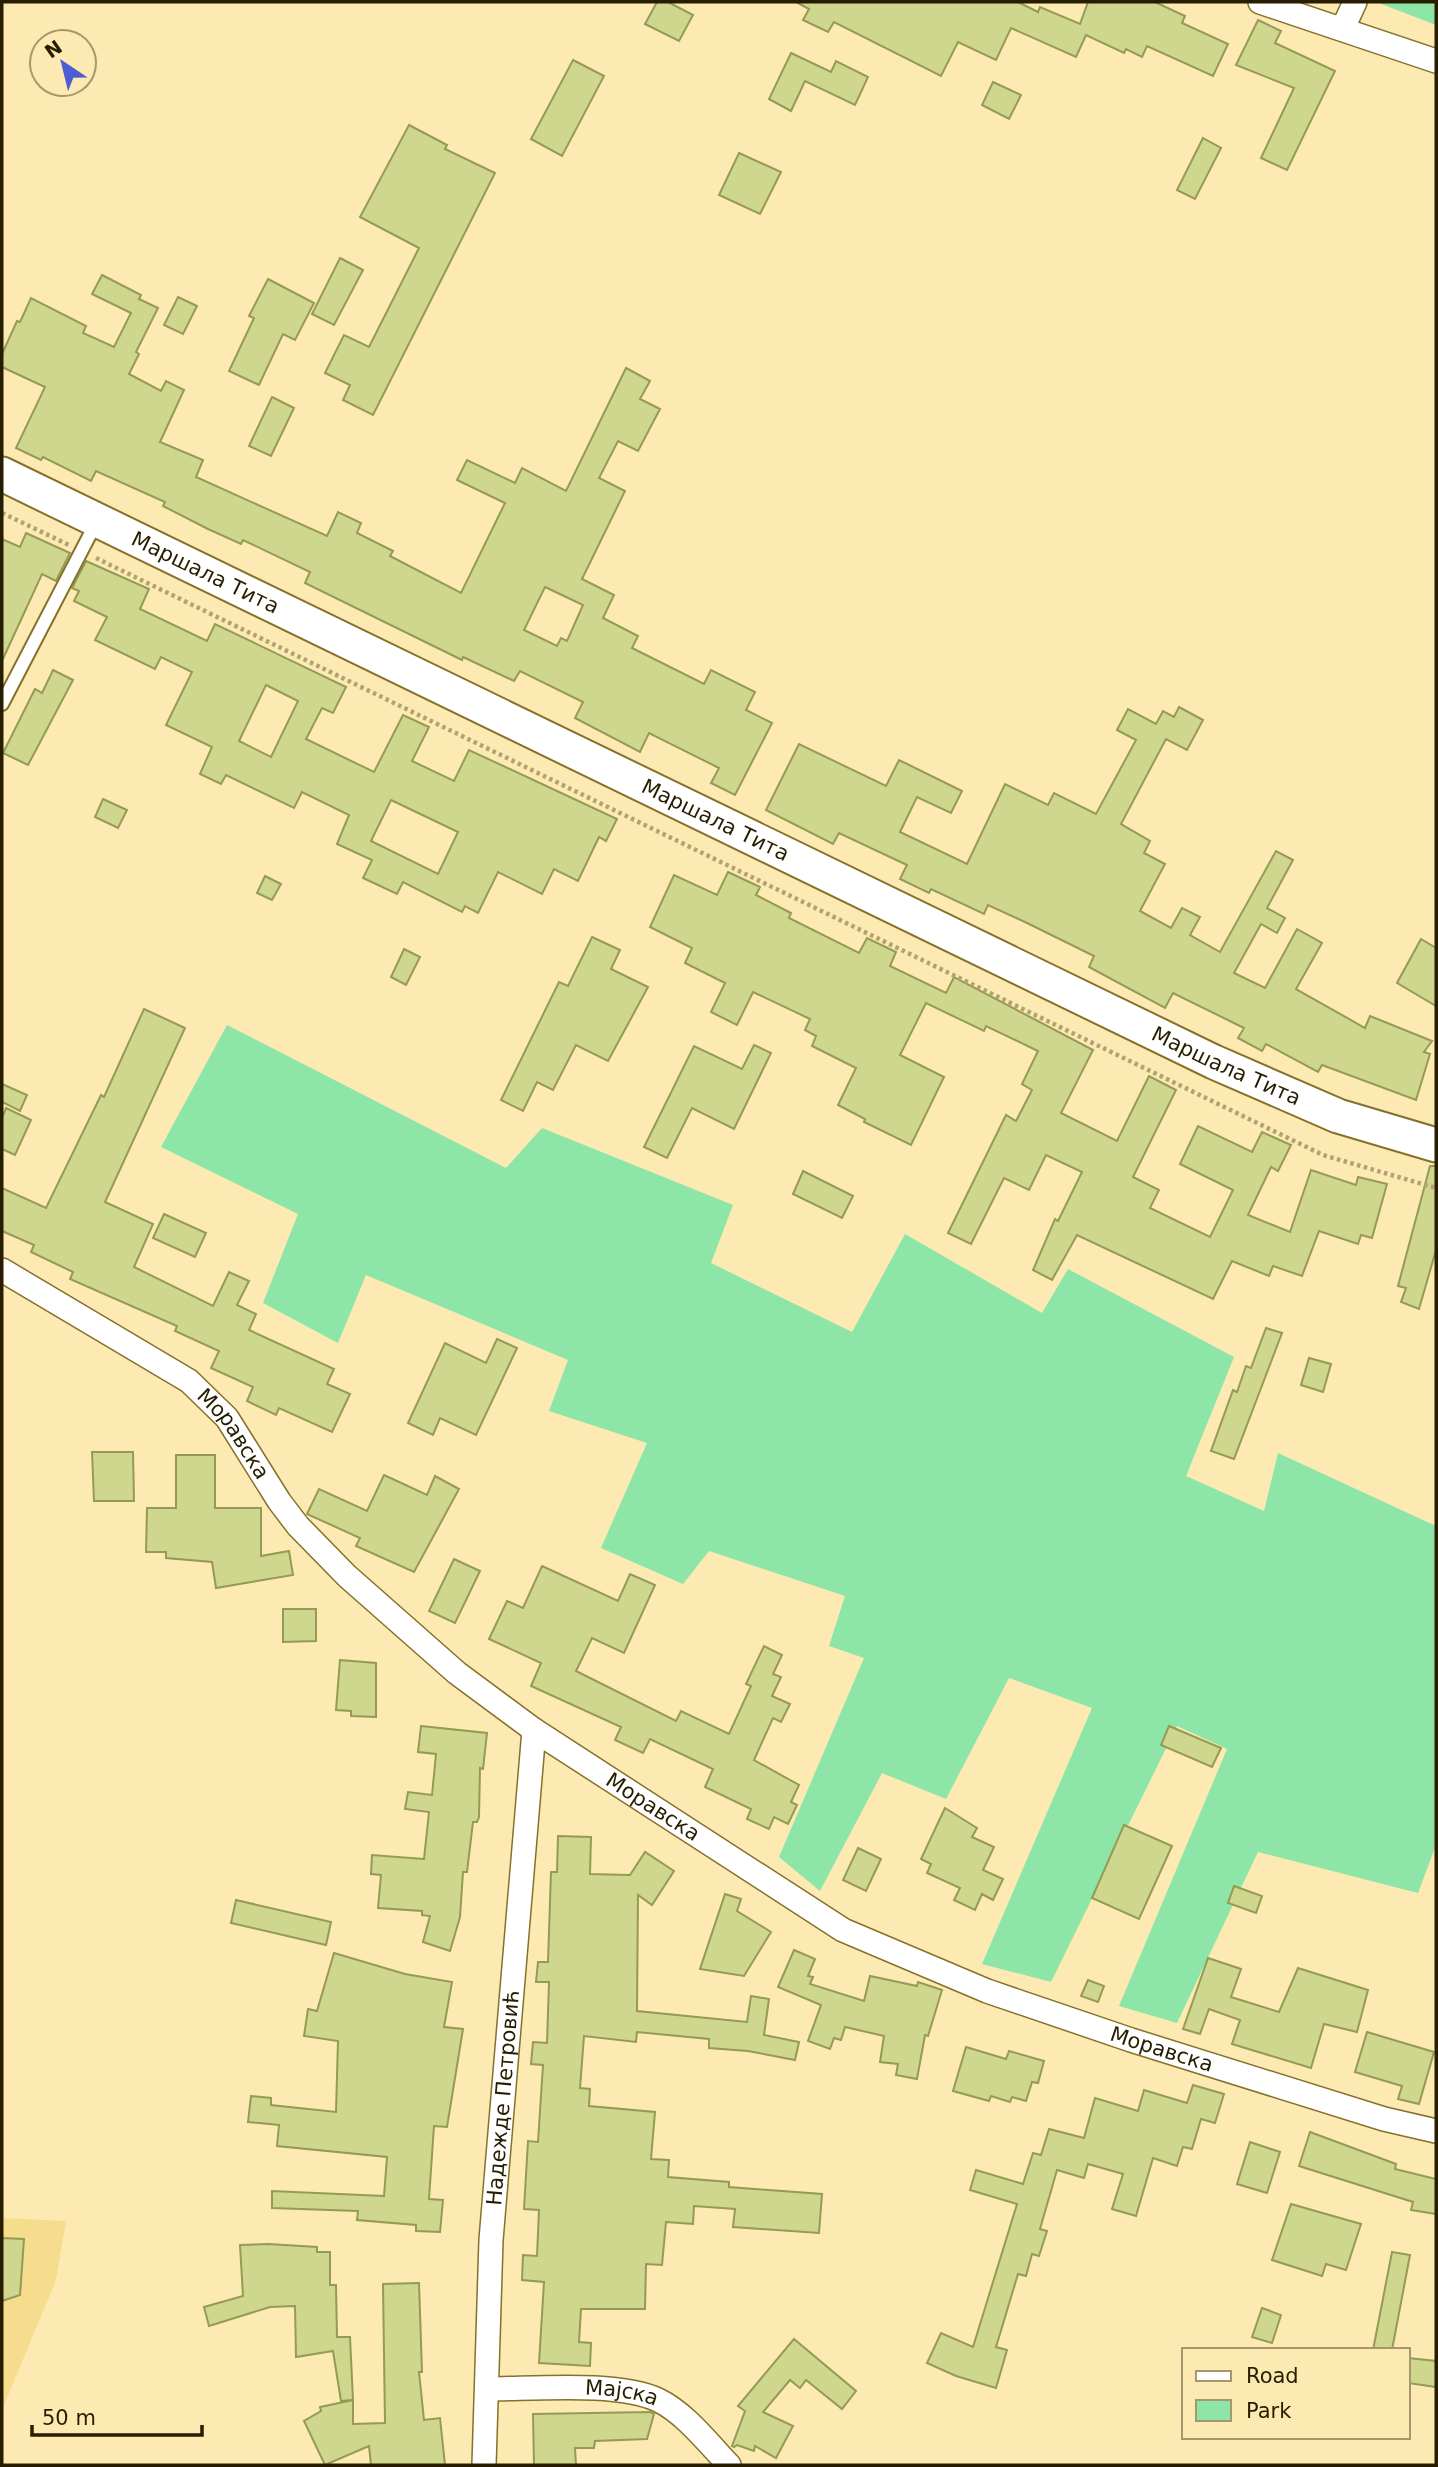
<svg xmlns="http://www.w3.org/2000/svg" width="1438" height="2467" font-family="'DejaVu Sans',sans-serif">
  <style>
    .built { fill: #f6dd8d }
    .green { fill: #8de5a8 }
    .building { fill: #cfd68e; stroke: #959a54; stroke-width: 2; fill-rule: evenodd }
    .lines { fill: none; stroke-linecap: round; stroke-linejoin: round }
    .lane-casing { stroke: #86712a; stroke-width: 16 }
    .street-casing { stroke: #86712a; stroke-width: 26 }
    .secondary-casing { stroke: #86712a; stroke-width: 37 }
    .path { stroke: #b1a274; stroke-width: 4.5; stroke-dasharray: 3.5 3.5; stroke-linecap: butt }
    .lane { stroke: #fff; stroke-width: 12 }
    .street { stroke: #fff; stroke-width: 23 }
    .secondary { stroke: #fff; stroke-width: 33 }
    .labels { text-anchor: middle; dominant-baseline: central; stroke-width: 6; stroke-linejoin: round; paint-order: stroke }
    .street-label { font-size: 21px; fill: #271e01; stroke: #fceab2 }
  </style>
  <rect width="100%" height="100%" fill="#fceab2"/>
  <path class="built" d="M2,2218l64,3 -10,59 -54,130z"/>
  <g class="green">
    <path d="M1376,2h60v23z"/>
    <path d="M227,1025l279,143 36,-40 191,77 -22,58 141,69 53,-98 137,79 26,-44 166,88 -48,119 78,35 14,-58 158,73v319l-18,48 -160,-41 -81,171 -58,-17 108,-257 -50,-23 -126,256 -69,-18 110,-256 -83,-30 -63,121 -64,-26 -62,118 -41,-34 85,-199 -35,-12 16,-50 -136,-45 -26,33 -82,-36 46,-105 -98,-32 19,-51 -202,-85 -28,68 -75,-40 35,-89 -137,-67z"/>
  </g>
  <g class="building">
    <path d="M657,2h11l25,13 -14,26 -34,-17z"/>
    <path d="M796,2h222l20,10 2,-5 40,17 8,-22h67l30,14 -3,7 46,21 -15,32 -66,-30 -5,11 -16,-8 -2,4 -38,-18 -10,22 -65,-29 -15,32 -38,-18 -17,34 -107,-54 -6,10 -25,-12 6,-11z"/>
    <path d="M1258,20l23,11 -6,12 60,28 -48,99 -26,-12 33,-70 -58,-23z"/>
    <path d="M791,53l40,19 5,-11 32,16 -13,28 -50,-24 -14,30 -22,-12z"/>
    <path d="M573,60l31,16 -42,80 -31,-17z"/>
    <path d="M993,82l28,13 -12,24 -27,-14z"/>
    <path d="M409,125l38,20 -2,4 50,24 -122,242 -30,-15 7,-15 -25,-12 19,-38 25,12 50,-99 -59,-31z"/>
    <path d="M1203,138l18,10 -26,51 -18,-9z"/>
    <path d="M739,153l42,19 -21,42 -41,-19z"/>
    <path d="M340,258l23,12 -29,55 -22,-11z"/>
    <path d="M102,275l39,20 -2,4 19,9 -22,44 3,2 -10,20 32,17 5,-10 18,9 -24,52 43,18 -7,17 131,59 11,-24 23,11 -4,10 36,18 -3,5 71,37 44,-90 -48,-23 10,-20 48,23 7,-15 44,23 60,-123 24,13 -10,18 20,10 -22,42 -20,-10 -19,37 26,13 -43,88 32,16 -11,23 35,18 -6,12 72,36 7,-14 44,22 -9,18 26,13 -37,72 -24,-12 8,-15 -70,-35 -9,19 -65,-34 8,-16 -63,-31 -6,10 -51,-24 -1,3 -157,-77 5,-11 -67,-32 -2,4 -33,-15 -45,-23 2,-4 -69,-31 -5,10 -48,-24 -2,3 -25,-12 29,-61 -43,-20v-13l15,-33 3,1 11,-24 55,28 -3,7 31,14 17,-34 -39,-19zM545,587l38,18 -16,36 -6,-3 -4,8 -33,-16z"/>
    <path d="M268,279l46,24 -19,37 -12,-6 -24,51 -30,-14 25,-53 -5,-2z"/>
    <path d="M178,297l19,9 -14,28 -19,-9z"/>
    <path d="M272,397l22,11 -23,48 -22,-10z"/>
    <path d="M26,533l44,20 -14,28 -14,-7 -40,87v-122l18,8z"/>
    <path d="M86,561l63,28 -9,20 67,32 8,-17 131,63 -13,26 -11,-5 -16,31 68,33 29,-57 26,12 -17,34 42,20 15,-31 148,69 -11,22 -7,-4 -21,44 -24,-12 -12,25 -44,-22 -20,41 -13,-7 -3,6 -59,-30 -6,12 -34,-16 9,-18 -35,-16 12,-29 -47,-23 -8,16 -68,-33 -5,9 -21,-10 12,-27 -46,-22 26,-53 -31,-15 -6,12 -60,-29 12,-23 -33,-16 5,-10 -7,-3zM266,685l32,16 -27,56 -32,-16zM391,800l67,32 -20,42 -67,-33z"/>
    <path d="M53,670l20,10 -45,85 -25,-12 32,-64 7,4z"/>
    <path d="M1179,707l24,13 -16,30 -21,-11 -45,85 29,17 -6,12 21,11 -25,47 31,17 11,-20 18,9 -10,18 30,17 56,-101 17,9 -26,48 18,10 -8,15 -16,-9 -27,49 31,15 32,-59 25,14 -26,46 69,39 5,-12 62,25 -8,11 6,2 -14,46 -94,-35 -4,7 -52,-28 -4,7 -24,-13 6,-10 -71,-35 -8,15 -76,-41 5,-11 -67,-33 -39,-18 -4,9 -53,-25 -2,4 -29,-14 7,-14 -68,-32 -6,11 -67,-34 33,-66 87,42 13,-26 63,31 -11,22 -34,-16 -17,35 67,32 38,-80 43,21 6,-12 42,21 40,-74 -19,-10 11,-21 28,15 7,-13 11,6z"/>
    <path d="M103,799l24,11 -9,18 -23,-11z"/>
    <path d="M728,872l32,15 -4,8 35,18 -2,5 70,35 8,-15 29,14 -6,14 56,27 8,-16 139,73 -32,63 56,28 32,-65 27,14 -43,87 26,13 -9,18 60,29 23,-47 -53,-26 18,-38 54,26 10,-20 29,13 -13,26 -7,-4 -23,48 42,17 21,-62 45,15 2,-8 29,7 -15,54 -11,-3 -3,9 -39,-13 -17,45 -29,-10 -4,10 -37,-15 -19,38 -136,-64 -25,45 -19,-10 22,-51 3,2 24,-49 -36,-17 -17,35 -25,-12 -33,66 -23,-11 58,-118 10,6 16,-31 -10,-6 16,-33 -52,-25 -2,5 -58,-28 -26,52 44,22 -33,68 -47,-23 1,-3 -27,-14 18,-37 -44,-22 4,-10 -11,-6 5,-11 -57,-27 -16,33 -26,-13 14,-29 -40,-20 7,-15 -42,-21 24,-52 43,20z"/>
    <path d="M265,876l16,8 -9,16 -15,-7z"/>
    <path d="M592,937l28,13 -9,19 37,18 -40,74 -32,-16 -23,45 -16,-8 -14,29 -22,-11 58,-118 9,4z"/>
    <path d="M1421,939l15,9v58l-39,-23z"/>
    <path d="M404,949l16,8 -14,28 -15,-8z"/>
    <path d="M144,1009l41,19 -80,174 48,22 -19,43 79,39 16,-34 20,9 -12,24 19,9 -7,16 85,39 -7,15 23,10 -18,38 -53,-24 -3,7 -29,-14 6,-14 -42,-19 8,-17 -44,-20 2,-5 -107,-47 3,-7 -42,-20 3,-7 -32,-14v-43l44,20 55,-113 3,2z"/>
    <path d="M754,1045l17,8 -37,76 -42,-21 -25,50 -23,-11 50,-101 48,23z"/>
    <path d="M2,1084l25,11 -7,16 -18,-9z"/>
    <path d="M6,1108l25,12 -16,35 -13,-6v-31z"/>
    <path d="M1430,1166h6v84l-17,59 -18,-7 5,-14 -8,-2z"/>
    <path d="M803,1171l50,25 -11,22 -49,-24z"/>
    <path d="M164,1214l42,19 -11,24 -42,-19z"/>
    <path d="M1266,1328l16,5 -48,126 -23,-8 22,-61 4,2 9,-26 5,2z"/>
    <path d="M497,1339l20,9 -41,87 -36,-17 -7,17 -25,-12 37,-80 41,20z"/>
    <path d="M1309,1358l22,6 -8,28 -22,-7z"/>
    <path d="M92,1452h41l1,49h-40z"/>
    <path d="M176,1455h39v53h46v48l28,-5 4,24 -77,13 -4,-26 -46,-4v-6h-20l1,-44h29z"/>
    <path d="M384,1475l43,20 8,-19 24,13 -45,83 -58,-26 4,-8 -53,-24 12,-25 48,22z"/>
    <path d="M454,1559l26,12 -25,52 -26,-12z"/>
    <path d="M542,1566l76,35 12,-27 25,11 -31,68 -32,-15 -16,33 100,50 5,-10 48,23 22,-48 -5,-2 18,-38 18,9 -9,19 8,3 -9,19 18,8 -9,18 -8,-4 -19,42 45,25 -8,17 6,3 -9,19 -14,-7 -5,12 -22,-10 4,-10 -46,-22 8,-18 -63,-30 -7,14 -28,-13 6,-13 -90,-41 10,-23 -52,-24 18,-38 16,7z"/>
    <path d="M283,1609h33v32l-33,1z"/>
    <path d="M340,1660l36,3v54l-25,-1v-5l-15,-1z"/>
    <path d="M421,1726l66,7 -4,36 -3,-1 -1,49 -2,5h-4l-6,50h-4l-3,45 -10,34 -27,-9 7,-26 -8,-1v-4l-44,-3 3,-33 -10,-1 1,-19 52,4 5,-47 -24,-3 3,-17 24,3 4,-41 -18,-2z"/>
    <path d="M1169,1726l52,22 -9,19 -51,-22z"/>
    <path d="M945,1808l32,20 -5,9 22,10 -11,23 20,9 -10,21 -11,-6 -7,16 -21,-10 6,-12 -33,-15 4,-9 -10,-5z"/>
    <path d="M1124,1825l48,21 -33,73 -47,-21z"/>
    <path d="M558,1836l33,1 -1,37 40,1 15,-23 29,19 -22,34 -14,-10 -1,116 110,11 4,-26 18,3 -5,36 35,7 -4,18 -47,-9 -39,-3v-9l-72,-7 -1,10 -52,-6 -4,52 10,1 -1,17 66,6 -4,47 18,1 -1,17 61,5v5l93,7 -3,39 -86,-6 2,-18 -41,-3 -1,18 -27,-2 -4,43 -16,-1 -1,45h-64l-2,33 12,1 -1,23 -51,-3 5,-81 -22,-2 1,-25 14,1 2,-46 -15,-1 4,-68 10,1 5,-77 -12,-1 2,-22 14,1 2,-61h-13l2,-20h10l3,-90h6z"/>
    <path d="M858,1848l23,11 -15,32 -23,-11z"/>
    <path d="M1234,1886l28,10 -6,17 -28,-10z"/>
    <path d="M725,1894l16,5 -4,12 34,21 -27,44 -44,-7z"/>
    <path d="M236,1900l95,22 -5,23 -95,-22z"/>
    <path d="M794,1950l21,9 -7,17 5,1 -3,7 54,17 6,-25 47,10 1,-4 24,8 -14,46 -3,-1 -8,44 -21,-4 2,-11 -18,-2 4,-26 -39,-9 -4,13 -7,-2 -4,11 -22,-8 13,-36 -43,-18z"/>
    <path d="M334,1953l71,21 47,8 -8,45 19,2 -16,98 -13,-1 -5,73 14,1 -3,32 -24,-1v-6l-59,-5 1,-9 -86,-3v-17l112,5 3,-39 -110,-11 2,-21 -31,-3 3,-26 20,2v7l65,7 2,-71 -34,-5 4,-27 9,2z"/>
    <path d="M1208,1958l33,11 -10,28 48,15 19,-44 70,22 -11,42 -33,-8 -13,44 -79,-24 8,-24 -31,-11 -9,25 -17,-5z"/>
    <path d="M1088,1980l16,6 -6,16 -17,-6z"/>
    <path d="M1367,2032l67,20 -15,52 -21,-5 4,-13 -47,-14z"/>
    <path d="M966,2047l40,12 3,-8 35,10 -6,22 -6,-1 -6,19 -14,-4 -2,5 -19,-6 -2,5 -36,-10z"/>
    <path d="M1193,2085l31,9 -9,29 -14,-4 -9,30 -9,-2 -6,19 -24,-8 -17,58 -24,-7 11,-35 -35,-10 -4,14 -27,-8 -17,59 7,2 -8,25 -7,-2 -6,22 -8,-2 -22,73 11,3 -11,38 -40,-12 -29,-13 14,-30 32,14 44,-143 -47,-14 6,-20 47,14 10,-31 8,2 8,-26 35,9 11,-40 43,13 6,-21 43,13z"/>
    <path d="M1310,2132l86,32 -1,5 41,10v35l-25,-4 2,-8 -114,-36z"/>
    <path d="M1250,2142l30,10 -13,41 -30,-9z"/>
    <path d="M1291,2204l70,20 -15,46 -20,-6 -4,12 -50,-16z"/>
    <path d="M2,2238l22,1 -4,56 -18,6z"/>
    <path d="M268,2244l49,3v5h13v33h6l1,52h13l3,63 -12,1 -8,-50 -37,6 -1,-51 -25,1 -61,19 -5,-19 39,-11 -3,-51z"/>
    <path d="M1392,2252l18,3 -18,95h-19z"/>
    <path d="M419,2283l3,89h-3l5,48 16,-2 5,47h-74l-2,-19 -44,19 -21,-44 17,-10 -1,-4 33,-7v24l32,-1 -2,-139z"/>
    <path d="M1262,2308l19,7 -9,28 -20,-6z"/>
    <path d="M794,2339l62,52 -14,18 -36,-29 -6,8 -10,-8 -27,32 30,14 -17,32 -21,-12 -1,5 -17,-6 -3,2 -2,-1 13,-35 -7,-5z"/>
    <path d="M1408,2358l28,3v26l-28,-4z"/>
    <path d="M650,2412l4,2 -7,25 -52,2 -1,7h-19l1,17h-42l-1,-51z"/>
  </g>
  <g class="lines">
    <g class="lane-casing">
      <path id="lane" d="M2,704l95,-183"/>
    </g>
    <g class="street-casing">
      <g id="street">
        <path d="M1260,2l176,59"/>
        <path d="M1343,28l12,-26"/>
        <path id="s1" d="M2,1270l187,111 38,37 52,83 19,25 49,50 110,97 77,57 309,200 144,61 144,49 253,79 52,12"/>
        <path id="s2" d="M487,2389c45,0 132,-8 171,11 27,13 50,43 71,65"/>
        <path id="s3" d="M484,2465l7,-225 43,-510"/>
      </g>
    </g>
    <g class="secondary-casing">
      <g id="secondary">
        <path id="s4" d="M2,474l1212,588 124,54 98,29"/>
      </g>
    </g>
    <g class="path">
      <path d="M2,513l67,32"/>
      <path d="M96,558l1227,597 113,33"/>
    </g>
    <use href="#lane" class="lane"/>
    <use href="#street" class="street"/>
    <use href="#secondary" class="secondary"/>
  </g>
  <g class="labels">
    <g class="street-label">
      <text stroke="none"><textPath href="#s4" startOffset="226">Маршала Тита</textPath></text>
      <text stroke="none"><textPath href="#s4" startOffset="793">Маршала Тита</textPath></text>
      <text stroke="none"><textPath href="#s4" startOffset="1360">Маршала Тита</textPath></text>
      <text stroke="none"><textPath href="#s1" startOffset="287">Моравска</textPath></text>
      <text stroke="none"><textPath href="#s1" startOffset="854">Моравска</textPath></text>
      <text stroke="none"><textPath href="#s1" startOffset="1421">Моравска</textPath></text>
      <text stroke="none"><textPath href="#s3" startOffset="368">Надежде Петровић</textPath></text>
      <text stroke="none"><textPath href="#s2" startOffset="135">Мајска</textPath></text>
    </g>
  </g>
  <rect width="1438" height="2467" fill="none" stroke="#271e01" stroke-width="7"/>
  <rect x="1182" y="2348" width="228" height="91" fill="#fceab2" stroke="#a7986b" stroke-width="2"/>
  <rect x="1196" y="2371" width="35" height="10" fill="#ffffff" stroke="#a7986b" stroke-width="2"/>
  <text x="1246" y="2383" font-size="21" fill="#271e01">Road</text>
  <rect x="1196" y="2400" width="35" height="21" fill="#8de5a8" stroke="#a7986b" stroke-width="2"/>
  <text x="1246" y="2418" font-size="21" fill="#271e01">Park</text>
  <g transform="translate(63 63) rotate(325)"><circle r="33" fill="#fceab2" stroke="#a7986b" stroke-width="2"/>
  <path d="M0-5L12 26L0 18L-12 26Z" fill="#4d5dd3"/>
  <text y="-10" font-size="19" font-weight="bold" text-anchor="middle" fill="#271e01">N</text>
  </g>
  <path d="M32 2425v10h170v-10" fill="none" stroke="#271e01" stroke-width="3.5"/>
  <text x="42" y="2425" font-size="21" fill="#271e01" stroke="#fceab2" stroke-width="5" paint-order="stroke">50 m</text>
</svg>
